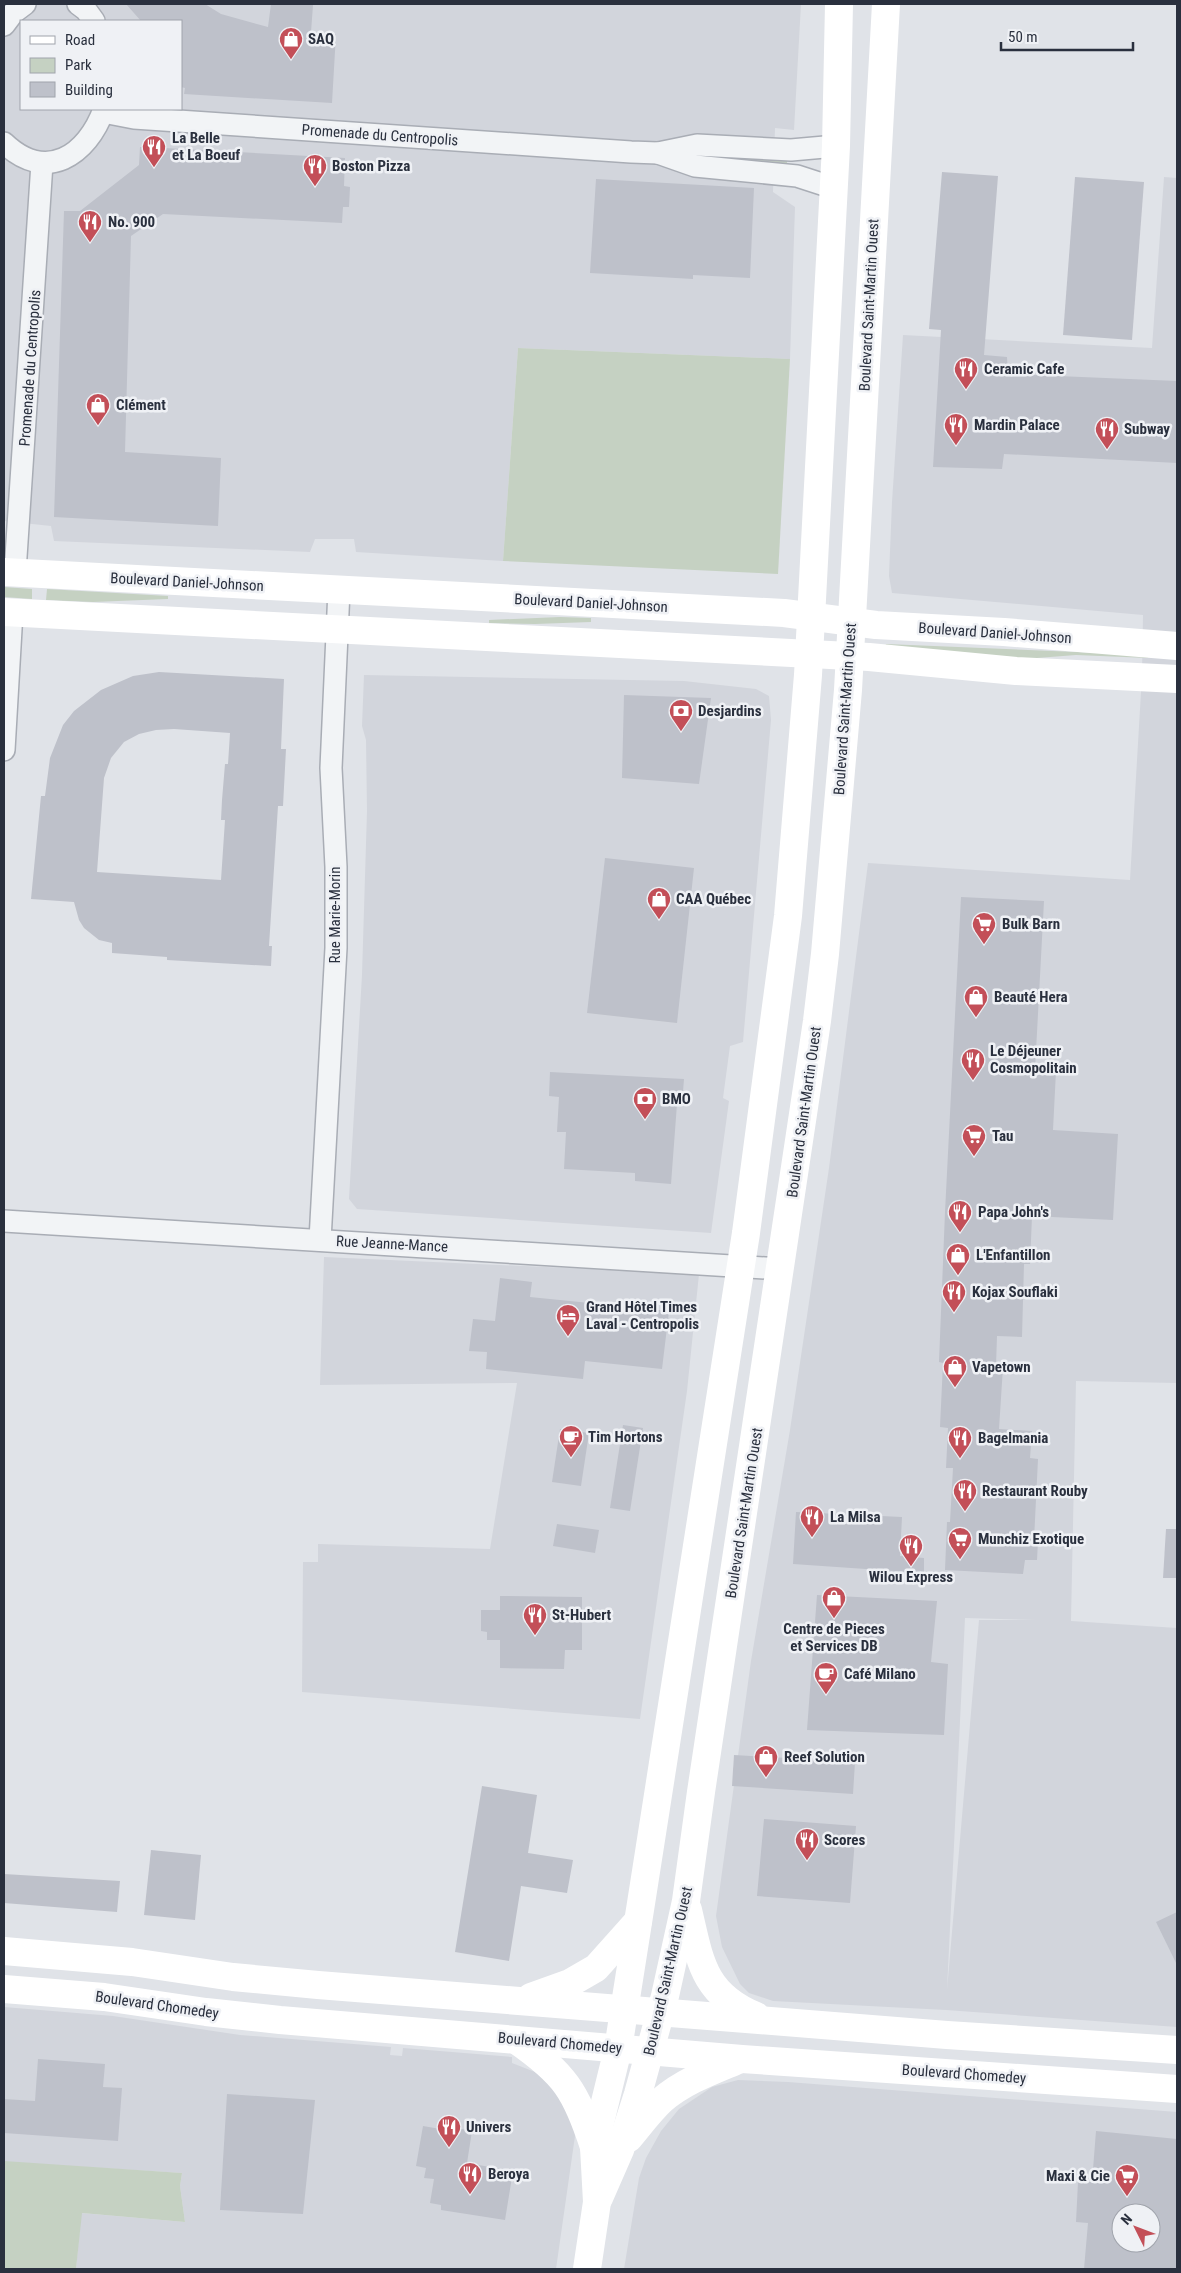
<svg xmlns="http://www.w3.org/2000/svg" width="1181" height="2273" font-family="'Roboto Condensed',sans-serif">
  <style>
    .built { fill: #d2d5dc; fill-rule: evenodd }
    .green { fill: #c5d1c2 }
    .building { fill: #bec1ca; fill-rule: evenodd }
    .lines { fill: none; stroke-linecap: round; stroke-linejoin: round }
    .street-casing { stroke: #a9adb5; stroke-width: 24 }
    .street { stroke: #f2f4f6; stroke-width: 21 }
    .secondary { stroke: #fff; stroke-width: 28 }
    .labels { text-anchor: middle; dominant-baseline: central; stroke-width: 5; stroke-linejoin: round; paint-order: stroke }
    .poi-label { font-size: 15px; font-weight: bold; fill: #2a303e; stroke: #eff1f5; text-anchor: start }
    .street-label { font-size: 15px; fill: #2a303e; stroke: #eff1f5 }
  </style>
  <rect width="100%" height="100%" fill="#e0e3e8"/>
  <g class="built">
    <path d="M4,4h797l-7,126 -19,-2 -2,64 22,15 -5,152 -272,-11 -15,213 -147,-9 -2,-13h-39l-5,13 -256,-11 -3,-15 -47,-5zM21,21h160v88h-160z"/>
    <path d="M1164,177l13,1v1205l-101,-2 -5,240 106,7v399l-231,-17 -173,-9 -24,-8 -9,-9 -18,-37 -6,-31 35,-255 39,-231 39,-262 39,-305 262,17 12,-205 1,-60 -251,-22 -3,-17 3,-74 11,-167 249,13zM965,1618l71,2h-57l-32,370z"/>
    <path d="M364,675l320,6 72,8 13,7 2,24 -28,322 -13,4 -7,52 6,3 -18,132 -354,-24 -8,-10 13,-224 5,-164 -1,-71 -4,-14z"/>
    <path d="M324,1257l375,17 -12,117 -47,328 -338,-27 1,-130h15v-18l172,5 27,-166 -197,2z"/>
    <path d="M4,2007l109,9 127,19 151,12 -1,8 12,1 1,-8 109,9v6l23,9 12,9 10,12 16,31 2,12 -19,133h-480l5,-56 104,9 -5,-36 2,-13 -178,-11z"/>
    <path d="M738,2080l50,2 389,30v157h-553l15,-91 7,-20 15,-27 18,-22 33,-22zM1121,2213h30v30h-30z"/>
  </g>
  <g class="green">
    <path d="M698,155l89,2v10l-84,-9z"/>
    <path d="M518,348l272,11 -12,215 -275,-13z"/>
    <path d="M4,587l28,2v10l-28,-2z"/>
    <path d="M47,589l121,7v3l-75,3 -47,-2z"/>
    <path d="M560,617l31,1v4l-56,2 -46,-1v-3z"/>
    <path d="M886,644l262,11v3l-72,-3 -52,4 -139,-12z"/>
    <path d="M4,2161l178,12 -2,13 5,36 -103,-9 -6,56h-72z"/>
  </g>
  <g class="building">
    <path d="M126,4h79l16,10 47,13 3,-23 42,1 -2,27 25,2 -4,69 -148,-9 1,-6 -4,-1v-66h-40z"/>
    <path d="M151,145l13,2v1l181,10 -1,28 6,1 -1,20h-6l-1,16 -179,-9 -32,22 -6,216 96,6 -3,68 -164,-9 10,-306h16l59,-46 1,-18 11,1z"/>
    <path d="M942,172l56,4 -14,179 23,2 1,17 169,7v82l-173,-9 -2,15 -69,-2 8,-137 -12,-1z"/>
    <path d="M1075,177l69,5 -12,158 -69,-5z"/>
    <path d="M596,179l158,9 -4,90 -57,-3v4l-103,-6z"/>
    <path d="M159,672l125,7 -3,70h5l-3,57h-5l-9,140h3l-1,20 -104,-6v-3l-55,-4v-10l-13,-3 -15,-12 -5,-8 -5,-18 -43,-3 10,-103h4l5,-38 13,-33 11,-14 27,-21 32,-14zM174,729l56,4 -2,31h-3l-3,36 -1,20h4l-4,60 -124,-8 7,-94 7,-20 13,-16 15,-8 17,-4z"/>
    <path d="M624,695l87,3 -12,86 -77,-6z"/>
    <path d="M605,858l89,10 -17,155 -90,-10z"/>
    <path d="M961,897l83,4 -9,169 21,1 -3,59 65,4 -5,86 -81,-4 -2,48h-6l-2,73 -25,-1 -1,30 7,1 -4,62 33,2 -2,27 8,1 -4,81 4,1 -1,19h-12l-2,14 -78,-4 2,-48h3l3,-54h-7l2,-40 -8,-1 3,-64 -4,-1 6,-150z"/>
    <path d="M550,1072l134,7 -2,25h-5l-6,80 -36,-3v-8l-71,-4 2,-37h-9l2,-35 -10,-1z"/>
    <path d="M500,1278l32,4 -2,15 139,14 -7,58 -77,-8 -2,18 -97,-10 1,-17 -18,-1 4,-32 22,2z"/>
    <path d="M623,1425l20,3 -13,83 -20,-3z"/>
    <path d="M560,1429l29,4 -8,53 -29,-4z"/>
    <path d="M796,1512l106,5 -2,39 24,2v15l-131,-9z"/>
    <path d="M557,1524l42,6 -4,23 -42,-7z"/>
    <path d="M1166,1529h11v49h-14z"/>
    <path d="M817,1595l120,6 -6,61 17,2 -4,71 -137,-5z"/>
    <path d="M500,1596l82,1v53h-17l-1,19 -64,-1v-28h-13v-8l-6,-1v-21h19z"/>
    <path d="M734,1755l121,7 -2,32 -121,-8z"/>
    <path d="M482,1786l55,9 -9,58 45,7 -6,33 -46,-7 -12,75 -54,-9z"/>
    <path d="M764,1819l92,7 -6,77 -93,-7z"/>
    <path d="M151,1850l50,5 -6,65 -51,-5z"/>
    <path d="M4,1874l116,7 -3,31 -113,-9z"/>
    <path d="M1177,1912v53l-21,-43z"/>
    <path d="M38,2059l67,5 -2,23 19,1 -4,53 -114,-8v-34l31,2z"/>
    <path d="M227,2094l88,6 -12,114 -83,-4z"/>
    <path d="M423,2126l29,5v-4l20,4 -5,32 46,8 -8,49 -64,-10v-5l-11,-2 4,-24 -10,-1 2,-10 -10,-2z"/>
    <path d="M1096,2131l81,8v130h-93l4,-46 -12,-1 2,-40h14zM1121,2213h30v30h-30z"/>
  </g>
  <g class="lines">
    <g class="street-casing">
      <g id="street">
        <path d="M78,4l8,6 8,11"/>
        <path d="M4,25l9,-12 12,-9"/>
        <path d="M103,112l31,6 497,34 27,1 39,-8 94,5 45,-4"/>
        <path d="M4,143c42,40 83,13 100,-34"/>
        <path d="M658,153l37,13 102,10 37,12"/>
        <path d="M15,572l27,-409"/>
        <path d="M4,750l8,-138"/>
        <path d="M4,1221l777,48"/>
        <path d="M320,1240l16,-292v-81l-5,-99 8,-178"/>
      </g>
    </g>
    <use href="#street" class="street"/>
    <g class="secondary">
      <path d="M4,572l780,41 92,12 128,7 173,14"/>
      <path d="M4,612l865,45 147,14 161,8"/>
      <path d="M688,1910c12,51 15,84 68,106"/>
      <path d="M4,1951l128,11 101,15 85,8 629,50 230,15"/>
      <path d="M4,1989l100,8 102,15 74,8 462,39 435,30"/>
      <path d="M531,1997l39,-14 26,-15 42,-47"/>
      <path d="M516,2040c49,34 60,51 78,107"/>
      <path d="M629,2138c11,-13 21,-27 33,-38 22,-19 50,-29 76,-40"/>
      <path d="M599,2198l21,-48 18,-56 27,-98 21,-95 15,-109 116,-771 8,-67 23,-264 38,-686"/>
      <path d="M587,2269l10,-67 -3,-55 24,-98 24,-152 104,-664 42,-317 20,-241 28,-529 3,-142"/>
    </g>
  </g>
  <defs>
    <g id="shop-pin" transform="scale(1.25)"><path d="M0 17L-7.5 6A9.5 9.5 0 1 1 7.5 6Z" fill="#c34f58" stroke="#eff1f5"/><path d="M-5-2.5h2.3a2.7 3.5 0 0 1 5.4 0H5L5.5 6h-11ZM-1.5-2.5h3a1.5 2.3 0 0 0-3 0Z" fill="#fff"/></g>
    <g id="restaurant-pin" transform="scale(1.25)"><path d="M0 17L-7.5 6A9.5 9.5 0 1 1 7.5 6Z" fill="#c34f58" stroke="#eff1f5"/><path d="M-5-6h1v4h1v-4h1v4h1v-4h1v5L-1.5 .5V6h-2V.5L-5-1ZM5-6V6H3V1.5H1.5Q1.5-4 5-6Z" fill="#fff"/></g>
    <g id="bank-pin" transform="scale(1.25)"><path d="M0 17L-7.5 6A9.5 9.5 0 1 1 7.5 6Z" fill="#c34f58" stroke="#eff1f5"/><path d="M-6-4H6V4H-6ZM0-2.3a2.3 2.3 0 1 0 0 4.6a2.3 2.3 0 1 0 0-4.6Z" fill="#fff"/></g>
    <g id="supermarket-pin" transform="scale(1.25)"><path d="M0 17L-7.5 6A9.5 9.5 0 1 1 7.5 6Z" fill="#c34f58" stroke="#eff1f5"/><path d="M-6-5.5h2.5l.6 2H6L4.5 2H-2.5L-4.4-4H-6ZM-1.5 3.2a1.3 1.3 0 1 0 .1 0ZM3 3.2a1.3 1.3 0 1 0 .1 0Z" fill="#fff"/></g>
    <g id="hotel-pin" transform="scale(1.25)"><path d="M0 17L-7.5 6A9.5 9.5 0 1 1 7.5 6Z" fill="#c34f58" stroke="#eff1f5"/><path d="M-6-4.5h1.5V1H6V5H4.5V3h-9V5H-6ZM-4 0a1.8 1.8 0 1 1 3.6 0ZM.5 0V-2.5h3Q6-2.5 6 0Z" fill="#fff"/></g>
    <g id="cafe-pin" transform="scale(1.25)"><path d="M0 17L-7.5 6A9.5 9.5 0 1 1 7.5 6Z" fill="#c34f58" stroke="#eff1f5"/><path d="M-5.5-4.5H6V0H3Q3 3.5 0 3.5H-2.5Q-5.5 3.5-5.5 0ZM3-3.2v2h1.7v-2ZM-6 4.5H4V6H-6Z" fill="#fff"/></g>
  </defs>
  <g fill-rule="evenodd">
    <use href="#shop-pin" x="291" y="39"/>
    <use href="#restaurant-pin" x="154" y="147"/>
    <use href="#restaurant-pin" x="315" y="166"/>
    <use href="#restaurant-pin" x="90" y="222"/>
    <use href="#restaurant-pin" x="966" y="369"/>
    <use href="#shop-pin" x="98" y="405"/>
    <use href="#restaurant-pin" x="956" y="425"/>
    <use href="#restaurant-pin" x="1107" y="429"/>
    <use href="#bank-pin" x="681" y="711"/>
    <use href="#shop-pin" x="659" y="899"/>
    <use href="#supermarket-pin" x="984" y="924"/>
    <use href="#shop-pin" x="976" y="997"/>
    <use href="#restaurant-pin" x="973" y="1060"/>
    <use href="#bank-pin" x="645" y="1099"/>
    <use href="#supermarket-pin" x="974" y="1136"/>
    <use href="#restaurant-pin" x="960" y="1212"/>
    <use href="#shop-pin" x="958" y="1255"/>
    <use href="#restaurant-pin" x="954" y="1292"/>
    <use href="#hotel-pin" x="568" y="1316"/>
    <use href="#shop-pin" x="955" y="1367"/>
    <use href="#cafe-pin" x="571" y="1437"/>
    <use href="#restaurant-pin" x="960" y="1438"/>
    <use href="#restaurant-pin" x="965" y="1491"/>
    <use href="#restaurant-pin" x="812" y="1517"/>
    <use href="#supermarket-pin" x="960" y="1539"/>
    <use href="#restaurant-pin" x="911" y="1546"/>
    <use href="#shop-pin" x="834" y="1598"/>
    <use href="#restaurant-pin" x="535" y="1615"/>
    <use href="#cafe-pin" x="826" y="1674"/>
    <use href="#shop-pin" x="766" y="1757"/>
    <use href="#restaurant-pin" x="807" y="1840"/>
    <use href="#restaurant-pin" x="449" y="2127"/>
    <use href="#restaurant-pin" x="470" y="2174"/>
    <use href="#supermarket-pin" x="1127" y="2176"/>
  </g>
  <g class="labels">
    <g class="poi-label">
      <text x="308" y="39">SAQ</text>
      <text x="172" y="138">La Belle<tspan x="172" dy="17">et La Boeuf</tspan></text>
      <text x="332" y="166">Boston Pizza</text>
      <text x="108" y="222">No. 900</text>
      <text x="984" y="369">Ceramic Cafe</text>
      <text x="116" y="405">Clément</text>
      <text x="974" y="425">Mardin Palace</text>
      <text x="1124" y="429">Subway</text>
      <text x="698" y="711">Desjardins</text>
      <text x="676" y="899">CAA Québec</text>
      <text x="1002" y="924">Bulk Barn</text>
      <text x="994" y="997">Beauté Hera</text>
      <text x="990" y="1051">Le Déjeuner<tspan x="990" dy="17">Cosmopolitain</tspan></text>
      <text x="662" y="1099">BMO</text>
      <text x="992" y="1136">Tau</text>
      <text x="978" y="1212">Papa John's</text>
      <text x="976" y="1255">L'Enfantillon</text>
      <text x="972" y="1292">Kojax Souflaki</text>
      <text x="586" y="1307">Grand Hôtel Times<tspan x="586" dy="17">Laval - Centropolis</tspan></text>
      <text x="972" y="1367">Vapetown</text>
      <text x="588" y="1437">Tim Hortons</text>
      <text x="978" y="1438">Bagelmania</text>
      <text x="982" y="1491">Restaurant Rouby</text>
      <text x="830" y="1517">La Milsa</text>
      <text x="978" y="1539">Munchiz Exotique</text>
      <text x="911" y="1577" text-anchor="middle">Wilou Express</text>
      <text x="552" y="1615">St-Hubert</text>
      <text x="834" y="1629" text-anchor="middle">Centre de Pieces<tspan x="834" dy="17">et Services DB</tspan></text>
      <text x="844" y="1674">Café Milano</text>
      <text x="784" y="1757">Reef Solution</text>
      <text x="824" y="1840">Scores</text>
      <text x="466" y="2127">Univers</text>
      <text x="488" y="2174">Beroya</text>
      <text x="1110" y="2176" text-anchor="end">Maxi &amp; Cie</text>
    </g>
    <g class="street-label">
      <text transform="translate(380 135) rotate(4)">Promenade du Centropolis</text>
      <text transform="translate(869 305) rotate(-87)">Boulevard Saint-Martin Ouest</text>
      <text transform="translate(30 368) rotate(-86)">Promenade du Centropolis</text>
      <text transform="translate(187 582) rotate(3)">Boulevard Daniel-Johnson</text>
      <text transform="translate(591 603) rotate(3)">Boulevard Daniel-Johnson</text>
      <text transform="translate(995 633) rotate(4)">Boulevard Daniel-Johnson</text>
      <text transform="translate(845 709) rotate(-86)">Boulevard Saint-Martin Ouest</text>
      <text transform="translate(335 915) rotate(-90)">Rue Marie-Morin</text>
      <text transform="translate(804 1112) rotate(-82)">Boulevard Saint-Martin Ouest</text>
      <text transform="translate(392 1244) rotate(3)">Rue Jeanne-Mance</text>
      <text transform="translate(744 1513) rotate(-81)">Boulevard Saint-Martin Ouest</text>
      <text transform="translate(668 1971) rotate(-77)">Boulevard Saint-Martin Ouest</text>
      <text transform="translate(157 2005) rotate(8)">Boulevard Chomedey</text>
      <text transform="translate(560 2043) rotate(5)">Boulevard Chomedey</text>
      <text transform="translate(964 2074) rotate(4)">Boulevard Chomedey</text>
    </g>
  </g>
  <rect width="1181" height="2273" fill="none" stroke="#2a303e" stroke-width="10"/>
  <rect x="20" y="20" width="162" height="90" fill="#eff1f5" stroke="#a0a4ac"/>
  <rect x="30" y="36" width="25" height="8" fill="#ffffff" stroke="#a0a4ac"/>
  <text x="65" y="45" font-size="15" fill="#2a303e">Road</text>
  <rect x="30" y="58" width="25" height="15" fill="#c5d1c2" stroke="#a0a4ac"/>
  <text x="65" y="70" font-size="15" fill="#2a303e">Park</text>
  <rect x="30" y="82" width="25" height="15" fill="#bec1ca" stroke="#a0a4ac"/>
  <text x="65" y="95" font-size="15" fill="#2a303e">Building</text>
  <g transform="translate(1136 2228) rotate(312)"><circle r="24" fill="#eff1f5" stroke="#a0a4ac"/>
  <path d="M0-4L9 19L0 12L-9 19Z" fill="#c34f58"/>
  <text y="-8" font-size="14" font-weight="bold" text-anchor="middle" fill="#2a303e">N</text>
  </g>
  <path d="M1001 42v8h132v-8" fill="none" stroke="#2a303e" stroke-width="2.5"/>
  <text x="1008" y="42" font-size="15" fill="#2a303e" stroke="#eff1f5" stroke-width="4" paint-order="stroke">50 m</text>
</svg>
